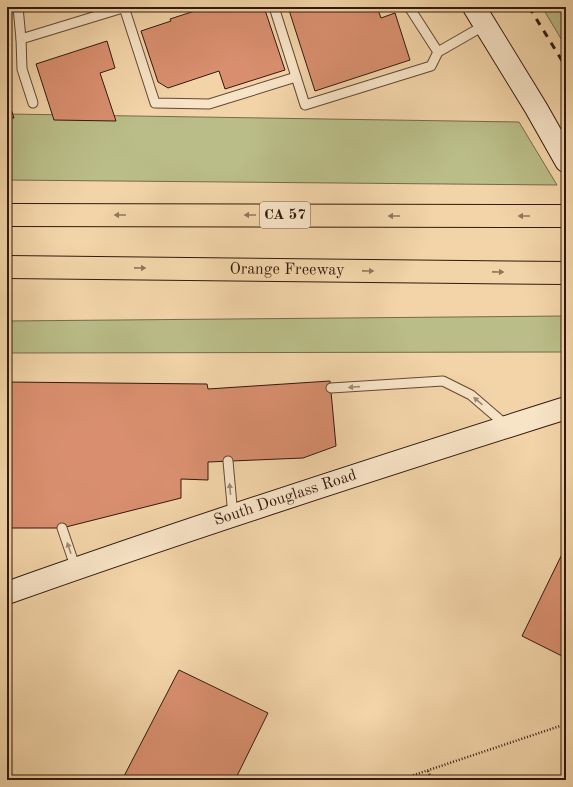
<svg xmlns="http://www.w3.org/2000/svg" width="573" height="787" font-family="'Old Standard TT',serif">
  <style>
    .green { fill: #babd88; stroke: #766b4b }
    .building { fill: #d98f6f; stroke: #33190e }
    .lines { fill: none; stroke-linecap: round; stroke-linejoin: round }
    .service-casing { stroke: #634834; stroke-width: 11 }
    .secondary-casing { stroke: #33190e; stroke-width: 24 }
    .motorway-casing { stroke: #33190e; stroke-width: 24 }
    .path { stroke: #33190e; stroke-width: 2.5; stroke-dasharray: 1 2; stroke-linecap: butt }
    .service { stroke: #f7e3c6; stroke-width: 9 }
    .secondary { stroke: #f7e3c6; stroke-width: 22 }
    .motorway { stroke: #f2d4a8; stroke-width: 22 }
    .rail { stroke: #33190e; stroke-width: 3; stroke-dasharray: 7 7; stroke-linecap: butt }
    .oneway { fill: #92765b }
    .oneway2 { fill: #9f8873 }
    .labels { text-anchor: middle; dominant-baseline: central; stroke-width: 3; stroke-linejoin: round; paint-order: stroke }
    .shield { fill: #f7e3c6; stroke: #6e5645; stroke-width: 1 }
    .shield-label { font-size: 15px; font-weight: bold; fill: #33190e }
    .street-label { font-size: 16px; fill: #33190e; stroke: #f7e3c6 }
  </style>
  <rect width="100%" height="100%" fill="#f2d4a8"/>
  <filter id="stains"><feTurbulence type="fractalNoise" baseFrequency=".005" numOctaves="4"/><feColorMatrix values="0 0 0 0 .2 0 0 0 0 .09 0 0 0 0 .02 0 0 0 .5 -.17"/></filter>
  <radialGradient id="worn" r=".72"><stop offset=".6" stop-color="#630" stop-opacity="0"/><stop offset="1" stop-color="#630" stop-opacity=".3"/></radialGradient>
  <g class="green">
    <path d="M542,7h24v40z"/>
    <path d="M7,114l512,8 38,63 -550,-5z"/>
    <path d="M566,316v36l-559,1v-32z"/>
  </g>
  <g class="building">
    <path d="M207,7h57l21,63 -60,19 -6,-18 -51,17 -10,-6 -17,-51 30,-10 -1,-2z"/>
    <path d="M288,7h89l4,11 14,-5 15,47 -95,31z"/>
    <path d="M107,41l8,27 -15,5 16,48 -62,-1 -18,-56z"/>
    <path d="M7,97l7,21h-7z"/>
    <path d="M330,381l6,65 -33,12 -95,4v18l-27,-1v19l-119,30h-55v-146l200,2 1,5z"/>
    <path d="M566,546v112l-44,-22z"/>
    <path d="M179,670l89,43 -33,67h-113z"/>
  </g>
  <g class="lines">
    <g class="service-casing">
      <g id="service">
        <path d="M18,7l3,32 105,-32"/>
        <path d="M124,7l31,96 54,1 87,-27"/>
        <path d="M274,7l31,98 126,-39 7,-14 47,-27"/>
        <path d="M409,7l29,45"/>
        <path d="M21,39l1,30 11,34"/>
        <path d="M331,388l112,-7 28,14 36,31"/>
        <path d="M228,461l5,55"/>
        <path d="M62,528l14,41"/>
      </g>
    </g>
    <g class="secondary-casing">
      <g id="secondary">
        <path d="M474,7l62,101 30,53"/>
        <path id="s1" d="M7,593c185,-66 372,-126 559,-185"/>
      </g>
    </g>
    <g class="motorway-casing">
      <g id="motorway">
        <path d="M7,215l559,1"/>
        <path id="s2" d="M7,267l559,6"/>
      </g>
    </g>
    <g class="path">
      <path d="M428,771l4,9"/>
      <path d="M399,780l167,-56"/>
    </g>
    <use href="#service" class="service"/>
    <use href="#secondary" class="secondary"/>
    <use href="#motorway" class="motorway"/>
    <path class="rail" d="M529,7l37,60"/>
  </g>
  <defs><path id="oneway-solid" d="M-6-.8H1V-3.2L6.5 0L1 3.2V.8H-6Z"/></defs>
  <g class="oneway">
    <use href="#oneway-solid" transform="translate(120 215) rotate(-180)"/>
    <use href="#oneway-solid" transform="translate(250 215) rotate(-180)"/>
    <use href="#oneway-solid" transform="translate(394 216) rotate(-180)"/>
    <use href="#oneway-solid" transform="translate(524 216) rotate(-180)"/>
    <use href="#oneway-solid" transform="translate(140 268) rotate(1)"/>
    <use href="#oneway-solid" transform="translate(368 271) rotate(1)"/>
    <use href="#oneway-solid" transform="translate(498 272) rotate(1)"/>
  </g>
  <g class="oneway2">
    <use href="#oneway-solid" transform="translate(354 387) rotate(176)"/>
    <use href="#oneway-solid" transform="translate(478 401) rotate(-139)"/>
    <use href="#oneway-solid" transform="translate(230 489) rotate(-95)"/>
    <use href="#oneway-solid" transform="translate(69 548) rotate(-109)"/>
  </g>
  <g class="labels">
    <rect class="shield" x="260" y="202" width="50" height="26" rx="3"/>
    <g class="shield-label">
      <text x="285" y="215">CA 57</text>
    </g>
    <g class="street-label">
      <text stroke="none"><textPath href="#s2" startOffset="280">Orange Freeway</textPath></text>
      <text stroke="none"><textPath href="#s1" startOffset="294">South Douglass Road</textPath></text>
    </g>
  </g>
  <rect width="573" height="787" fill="none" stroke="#f2d4a8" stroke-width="24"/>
  <rect x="8" y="8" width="557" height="771" fill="none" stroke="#33190e" stroke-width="2"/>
  <rect x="12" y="12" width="549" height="763" fill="none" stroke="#33190e"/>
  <rect width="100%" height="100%" filter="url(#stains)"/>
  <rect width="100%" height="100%" fill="url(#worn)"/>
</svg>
